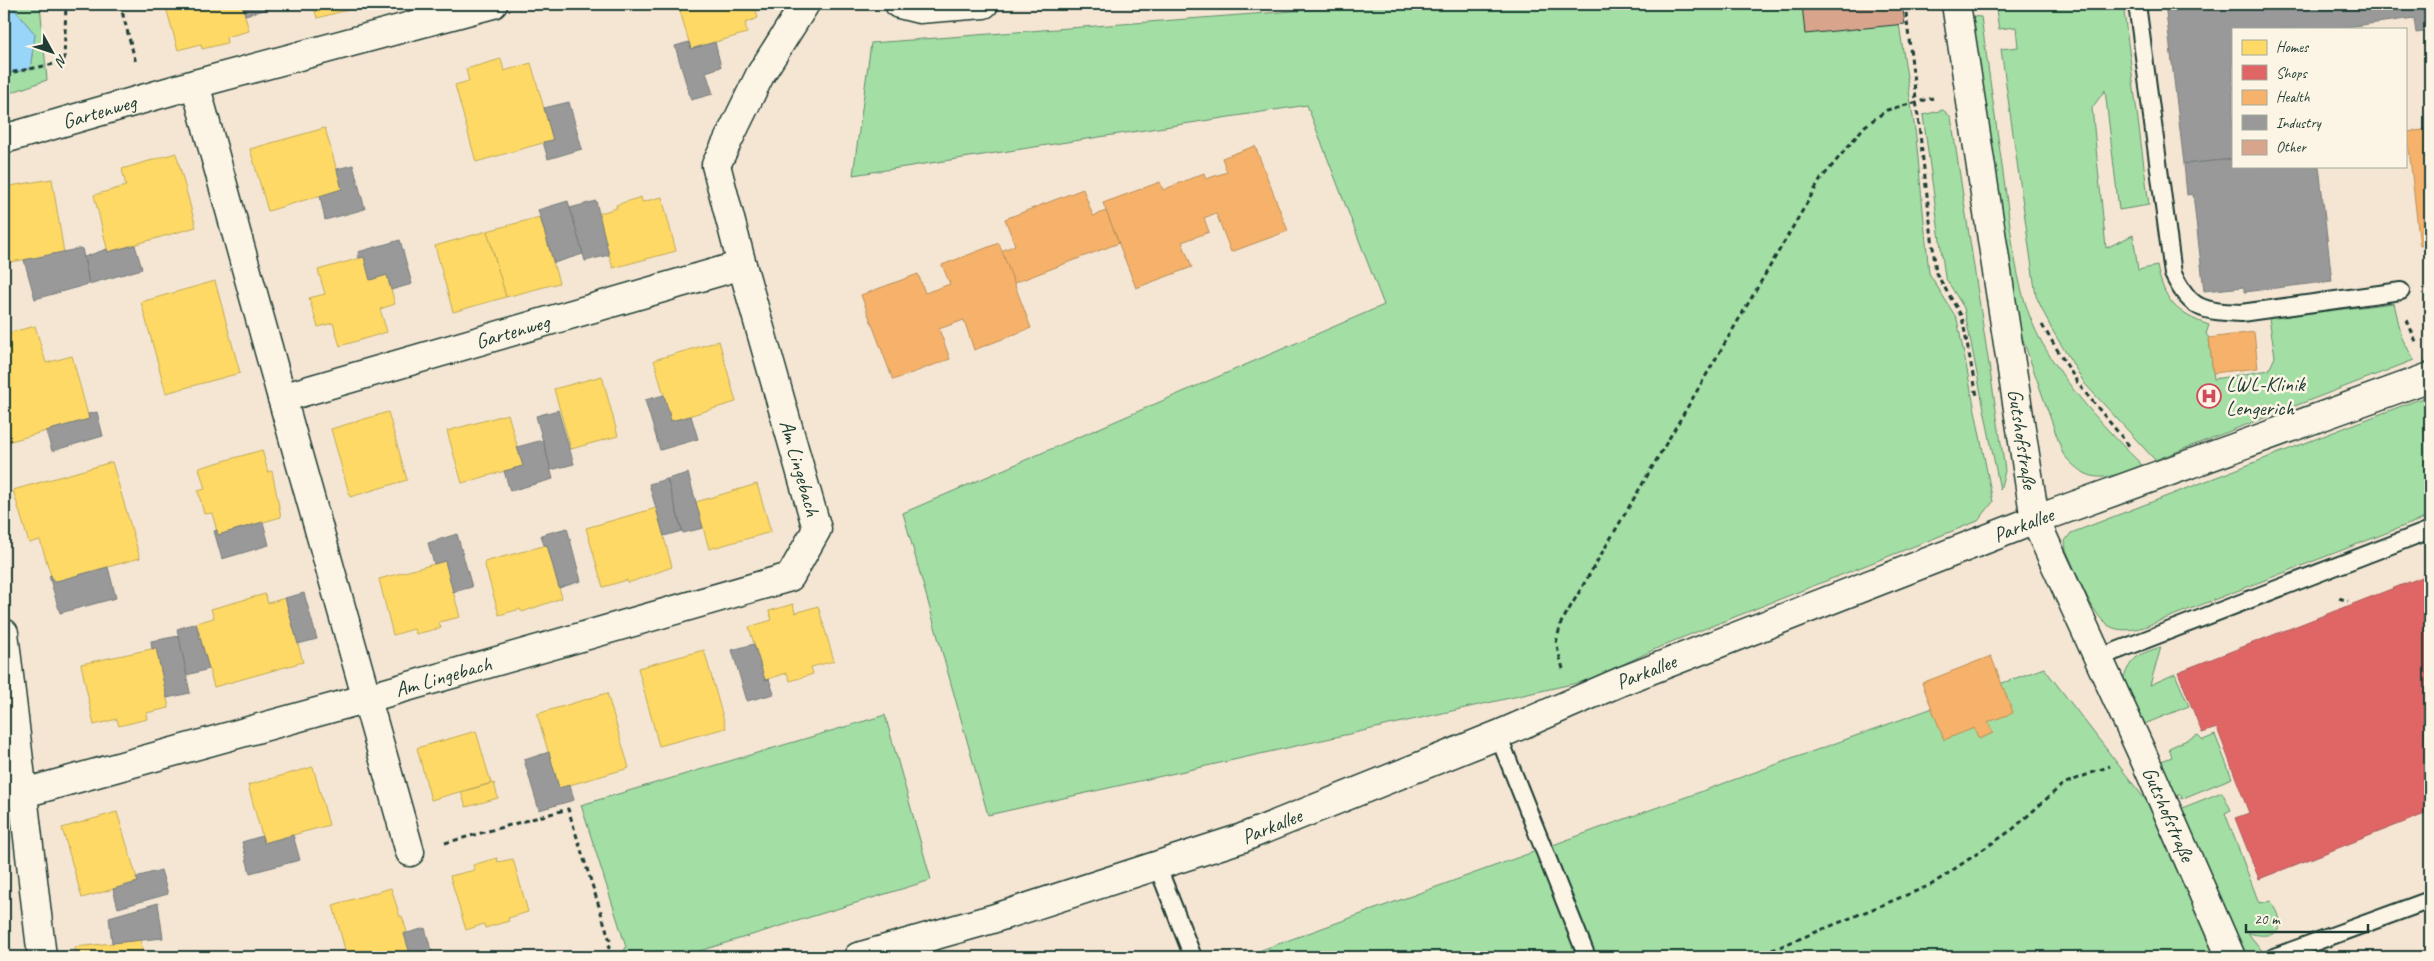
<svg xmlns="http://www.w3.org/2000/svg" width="2434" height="961" font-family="Caveat,sans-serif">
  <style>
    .green { fill: #a3dea4; stroke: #618e6c }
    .water { fill: #99d4f9; stroke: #6898aa }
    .homes { fill: #ffd966; stroke: #bcaa57 }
    .shops { fill: #e06666; stroke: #a65a57 }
    .health { fill: #f6b26b; stroke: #b68f5a }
    .industry { fill: #999; stroke: #747d7b }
    .building { fill: #d8a58c; stroke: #1f3d34 }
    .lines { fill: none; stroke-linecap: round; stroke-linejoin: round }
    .lane-casing { stroke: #1f3d34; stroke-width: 20 }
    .street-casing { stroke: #1f3d34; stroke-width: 31 }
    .path { stroke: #1f3d34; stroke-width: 3; stroke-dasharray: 5 4; stroke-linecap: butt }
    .lane { stroke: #fcf5e5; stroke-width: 16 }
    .street { stroke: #fcf5e5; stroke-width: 28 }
    .labels { text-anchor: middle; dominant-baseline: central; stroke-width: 5; stroke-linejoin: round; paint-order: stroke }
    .street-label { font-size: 21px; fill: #1f3d34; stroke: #fcf5e5 }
    .poi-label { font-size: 21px; fill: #1f3d34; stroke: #fcf5e5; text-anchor: start }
  </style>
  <rect width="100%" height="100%" fill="#f5e5d3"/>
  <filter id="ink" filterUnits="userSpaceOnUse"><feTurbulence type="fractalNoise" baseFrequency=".02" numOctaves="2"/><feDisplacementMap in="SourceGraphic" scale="10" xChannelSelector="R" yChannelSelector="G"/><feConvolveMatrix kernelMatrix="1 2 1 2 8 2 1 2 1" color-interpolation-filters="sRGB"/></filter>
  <g filter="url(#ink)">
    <g class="green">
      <path d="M10,4h30l7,76 -43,15v-21l26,-5 5,-35z"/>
      <path d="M1358,4h538l20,133 13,136 28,46 36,183 -15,19 -312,123 -76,36 -602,135 -85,-302 481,-208 -77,-200 -454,70 18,-132 475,-36z"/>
      <path d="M1995,4h128l26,201 -30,5 -14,-120 -13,18 14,140 27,-13 5,35 19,-4c7,34 19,48 52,59l-3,9 3,4 5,41 55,-9 6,-13 -6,-39 125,-15 8,35 12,22 -259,100 -70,-76 -34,-56 -15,-32 -35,-247 17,-2 -2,-20 -17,2z"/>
      <path d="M1970,16l11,1c8,57 16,113 24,170 7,51 11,108 36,154 26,47 63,86 101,124 -35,14 -52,22 -79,-11l-48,-137z"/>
      <path d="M1943,110l8,7 52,339 2,15 -5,19 -36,-182 -19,-31 -22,-162z"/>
      <path d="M2430,395v121l-286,111c-12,3 -24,5 -35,-1 -18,-11 -33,-56 -43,-76l-1,-9 6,-8z"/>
      <path d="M2161,647l-11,38 25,-11 14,32 -47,19 -19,-46c9,-23 16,-25 38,-32z"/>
      <path d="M2044,668l173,225 -35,-85 40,-16 9,18 -6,3 34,90 12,-2c3,6 7,13 8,19 5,19 -20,16 -31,13l19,24h-1025z"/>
      <path d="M885,715l46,165 -251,77h-59l5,-10 -45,-142z"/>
      <path d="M2198,735l5,5 12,-5 17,43 -51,21v-5l-7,3 -15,-35 13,-5 -3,-9z"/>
    </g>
    <path class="water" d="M4,4h6l25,30 -5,35 -26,5z"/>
    <g class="homes">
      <path d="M165,4h77l7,27 -23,6 1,6 -25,6 -1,-5 -23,6z"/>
      <path d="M313,4h57l-53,14z"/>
      <path d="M678,4h76l4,14 -13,5 2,10 -56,16z"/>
      <path d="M501,59l3,12 27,-8 22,77 -77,22 -21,-77 14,-4 -3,-12z"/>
      <path d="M325,128l17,61 -74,22 -18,-62z"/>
      <path d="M176,153l20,74 -88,25 -14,-57 32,-9 -4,-17z"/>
      <path d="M52,179l12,74 -60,10v-76z"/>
      <path d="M641,197l1,5 20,-5 14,54 -63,17 -16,-54 20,-6 -1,-3z"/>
      <path d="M540,217l19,66 -53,14 -19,-66z"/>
      <path d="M487,231l19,66 -53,15 -18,-66z"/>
      <path d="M364,257l6,23 17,-5 8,29 -15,5 7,23 -47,14 -7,-23 -15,4 -9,-29 16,-4 -7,-24z"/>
      <path d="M215,281l25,92 -74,20 -25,-91z"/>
      <path d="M35,326l11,37 26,-7 17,63 -85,24v-109z"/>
      <path d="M719,341l17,61 -65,19 -17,-61z"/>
      <path d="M602,376l16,60 -47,13 -17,-60z"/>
      <path d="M388,412l19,68 -57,17 -19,-68z"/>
      <path d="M508,414l15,52 -61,17 -15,-52z"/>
      <path d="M262,450l6,22 4,-1 9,46 -63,18 -6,-22 -8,1 -6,-23 7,-2 -6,-21z"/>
      <path d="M112,462l28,96 -87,24 -13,-42 -11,3 -16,-53z"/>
      <path d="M757,484l14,48 -62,17 -13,-47z"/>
      <path d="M656,508l16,59 -44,16 -1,-3 -24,7 -17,-59z"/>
      <path d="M547,545l15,53 -40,14 -2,-3 -21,6 -15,-53z"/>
      <path d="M445,561l15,56 -21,5 2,6 -25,6 -2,-5 -21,6 -14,-56z"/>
      <path d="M265,594l3,9 17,-5 18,64 -89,25 -18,-64 18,-5 -3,-9z"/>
      <path d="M793,604l2,9 23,-7 16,55 -23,6 2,7 -23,7 -3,-8 -22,7 -16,-53 23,-7 -3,-9z"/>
      <path d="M156,648l13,60 -23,5 1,6 -28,7 -2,-7 -23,6 -13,-61z"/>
      <path d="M704,650l22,78 -67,18 -21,-78z"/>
      <path d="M607,693l22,75 -70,20 -22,-74z"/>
      <path d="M476,731l15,52 -60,17 -14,-52z"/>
      <path d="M313,767l16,58 -65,18 -16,-58z"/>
      <path d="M494,783l4,15 -32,9 -5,-15z"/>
      <path d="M117,812l21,70 -56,16 -20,-70z"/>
      <path d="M497,858l1,4 15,-3 15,53 -20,6 1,3 -24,7 -1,-4 -18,6 -16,-54 25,-6 -2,-5z"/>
      <path d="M391,888l9,29 2,-1 5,16 -3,1 7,24h-64l-14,-52z"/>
      <path d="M141,940l2,17h-67l-1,-10z"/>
    </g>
    <path class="shops" d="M2430,574v238l-171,67 -24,-61 14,-5 -32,-85 -15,5 -24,-61z"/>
    <g class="health">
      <path d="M2430,129v115l-10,2 -13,-114z"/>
      <path d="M1255,146l33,85 -57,21 -15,-39 -12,5 5,14 -27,10 10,25 -56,21 -33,-85 57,-21 3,8 41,-17 2,6 21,-7 -5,-14z"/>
      <path d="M1083,189l10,27 13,-5 13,32 -105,40 -13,-32 14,-6 -10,-26z"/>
      <path d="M999,243l32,85 -57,22 -10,-30 -25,9 11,30 -57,21 -32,-85 57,-21 7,19 25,-9 -8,-19z"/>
      <path d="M2254,332l4,36 -45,5 -4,-35z"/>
      <path d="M1991,656l22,57 -25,9 5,11 -14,6 -5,-11 -30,12 -22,-57z"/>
    </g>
    <g class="industry">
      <path d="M242,4h37v2l-34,9z"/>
      <path d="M2165,4h265v27l-14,2 -2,-15 -83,11h-98v130l-49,5z"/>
      <path d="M689,42l2,7 24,-7 6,25 -15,5 7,22 -22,6 -16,-54z"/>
      <path d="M569,102l13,47 -34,10 -5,-17 10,-2 -9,-32z"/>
      <path d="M2233,159v7h86l13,115 -88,11v-5l-40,4 -11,-97 -6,1 -3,-31z"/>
      <path d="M353,165l12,44 -40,11 -5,-24 22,-7 -5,-20z"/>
      <path d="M568,201l15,53 -29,9 -16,-53z"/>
      <path d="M596,201l13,54 -24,6 -15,-53z"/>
      <path d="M400,240l12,44 -21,6 -4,-15 -17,5 -6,-23 -5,1 -1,-6z"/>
      <path d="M135,245l7,24 -53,15 -5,-27 23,-8 1,3z"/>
      <path d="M82,248l7,36 -54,15 -11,-39z"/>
      <path d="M664,395l7,26 20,-5 7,23 -38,11 -15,-50z"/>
      <path d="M558,410l16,54 -23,6 -15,-54z"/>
      <path d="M97,412l6,24 -51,15 -6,-20 43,-12 -1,-5z"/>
      <path d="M543,440l10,39 -43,12 -6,-20 19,-5 -6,-19z"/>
      <path d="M688,473l15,55 -20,5 -16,-54z"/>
      <path d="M667,479l15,52 -18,5 -15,-52z"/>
      <path d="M263,522l6,23 -47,14 -8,-28 3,-1 1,5z"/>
      <path d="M567,528l14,53 -22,7 -12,-43h-3l-3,-10z"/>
      <path d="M457,534l15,53 -19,5 -8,-31 -11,3 -6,-21z"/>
      <path d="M108,567l8,31 -56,15 -11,-37 2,-1 2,7z"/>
      <path d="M304,593l13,46 -19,5 -13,-46z"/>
      <path d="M196,623l13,46 -22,6 -10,-46z"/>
      <path d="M179,636l11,57 -23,5 -11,-50 -4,1 -1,-8z"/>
      <path d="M754,644l11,36 4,-1 5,15 -27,7 -15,-51z"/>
      <path d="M549,752l10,36 11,-3 4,15 -35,10 -15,-50z"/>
      <path d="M293,835l7,25 -50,13 -8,-31 20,-6 2,7z"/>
      <path d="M161,870l7,24 -50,14 -5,-19 25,-7 -2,-5z"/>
      <path d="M158,903l5,35 -51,5 -3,-26z"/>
      <path d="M425,928l8,29h-22l-7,-23z"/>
    </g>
    <path class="building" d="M1802,4h100l3,20 -100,10z"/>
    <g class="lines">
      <g class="lane-casing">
        <g id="lane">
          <path d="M2137,4l36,270c18,36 29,37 68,39l160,-22"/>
          <path d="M2098,658l332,-128"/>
          <path d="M1498,735l89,222"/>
          <path d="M1157,865l36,92"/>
          <path d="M2274,957l156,-57"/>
        </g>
      </g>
      <g class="street-casing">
        <g id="street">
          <path id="s1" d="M493,4l-298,80 87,314 460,-133"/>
          <path d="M899,4l20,5 65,-5"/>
          <path id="s2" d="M1956,4l79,516 106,231 90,206"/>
          <path id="s3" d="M4,139l191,-55"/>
          <path d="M282,398l128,454"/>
          <path d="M4,633l38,324"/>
          <path id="s4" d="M24,793l344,-95 422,-121 27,-48 -75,-264 -26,-100 44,-90 45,-71"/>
          <path id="s5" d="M858,957l134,-38 250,-81 256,-103 124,-54 413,-161 395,-143"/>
        </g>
      </g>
      <g class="path">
        <path d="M120,4l16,59"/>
        <path d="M1905,4l31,269 26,44 15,79"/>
        <path d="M4,74l60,-12 2,-58"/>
        <path d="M2407,320l10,24"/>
        <path d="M2042,325l37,60 52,63"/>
        <path d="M2339,598l9,3"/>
        <path d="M1563,669l-7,-26 5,-20 260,-444 44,-53 22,-16 46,-12"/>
        <path d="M445,843l123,-34 43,135 -8,13"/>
        <path d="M1755,957l176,-72 82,-56 50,-45 47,-18"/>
      </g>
      <use href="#lane" class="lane"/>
      <use href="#street" class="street"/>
    </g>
  </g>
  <defs>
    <g id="hospital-ring" transform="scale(1.25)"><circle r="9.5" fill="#fcf5e5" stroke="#d1495b" stroke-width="1.5"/><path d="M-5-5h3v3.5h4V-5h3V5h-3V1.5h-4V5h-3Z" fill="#d1495b"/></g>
  </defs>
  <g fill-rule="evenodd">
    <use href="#hospital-ring" x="2209" y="396"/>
  </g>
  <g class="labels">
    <g class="street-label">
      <text stroke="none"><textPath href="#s3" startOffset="99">Gartenweg</textPath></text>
      <text stroke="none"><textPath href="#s1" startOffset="874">Gartenweg</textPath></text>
      <text stroke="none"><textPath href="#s2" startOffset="440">Gutshofstraße</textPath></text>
      <text transform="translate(800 468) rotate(74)">Am Lingebach</text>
      <text stroke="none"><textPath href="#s5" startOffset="1244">Parkallee</textPath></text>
      <text stroke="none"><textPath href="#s5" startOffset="839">Parkallee</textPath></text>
      <text stroke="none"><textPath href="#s4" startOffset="435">Am Lingebach</textPath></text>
      <text stroke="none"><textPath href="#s2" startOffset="845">Gutshofstraße</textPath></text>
      <text stroke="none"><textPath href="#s5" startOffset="434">Parkallee</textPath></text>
    </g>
    <g class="poi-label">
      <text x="2226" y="384">LWL-Klinik<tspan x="2226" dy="24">Lengerich</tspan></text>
    </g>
  </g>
  <rect width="2434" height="961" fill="none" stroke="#fcf5e5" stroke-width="20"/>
  <rect x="10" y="10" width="2414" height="941" fill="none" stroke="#1f3d34" stroke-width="2" filter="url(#ink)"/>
  <rect x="2232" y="28" width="175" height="140" fill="#fcf5e5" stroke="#a4ab9e"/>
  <rect x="2242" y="40" width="25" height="15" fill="#ffd966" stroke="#a4ab9e"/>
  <text x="2276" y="52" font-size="15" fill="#1f3d34">Homes</text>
  <rect x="2242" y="65" width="25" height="15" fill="#e06666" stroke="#a4ab9e"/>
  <text x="2276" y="78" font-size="15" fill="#1f3d34">Shops</text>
  <rect x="2242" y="90" width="25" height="15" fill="#f6b26b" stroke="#a4ab9e"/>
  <text x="2276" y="102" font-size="15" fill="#1f3d34">Health</text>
  <rect x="2242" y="115" width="25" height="15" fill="#999999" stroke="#a4ab9e"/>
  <text x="2276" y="128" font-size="15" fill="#1f3d34">Industry</text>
  <rect x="2242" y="140" width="25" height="15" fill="#d8a58c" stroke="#a4ab9e"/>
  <text x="2276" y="152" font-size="15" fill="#1f3d34">Other</text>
  <g transform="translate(52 52) rotate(130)" stroke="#fcf5e5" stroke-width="4" paint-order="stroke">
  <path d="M0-4L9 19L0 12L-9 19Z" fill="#1f3d34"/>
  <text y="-8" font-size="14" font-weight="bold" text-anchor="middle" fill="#1f3d34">N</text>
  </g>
  <path d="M2246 924v8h122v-8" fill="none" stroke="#1f3d34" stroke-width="2.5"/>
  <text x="2254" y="924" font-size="15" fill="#1f3d34" stroke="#fcf5e5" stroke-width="4" paint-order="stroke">20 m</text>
</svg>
